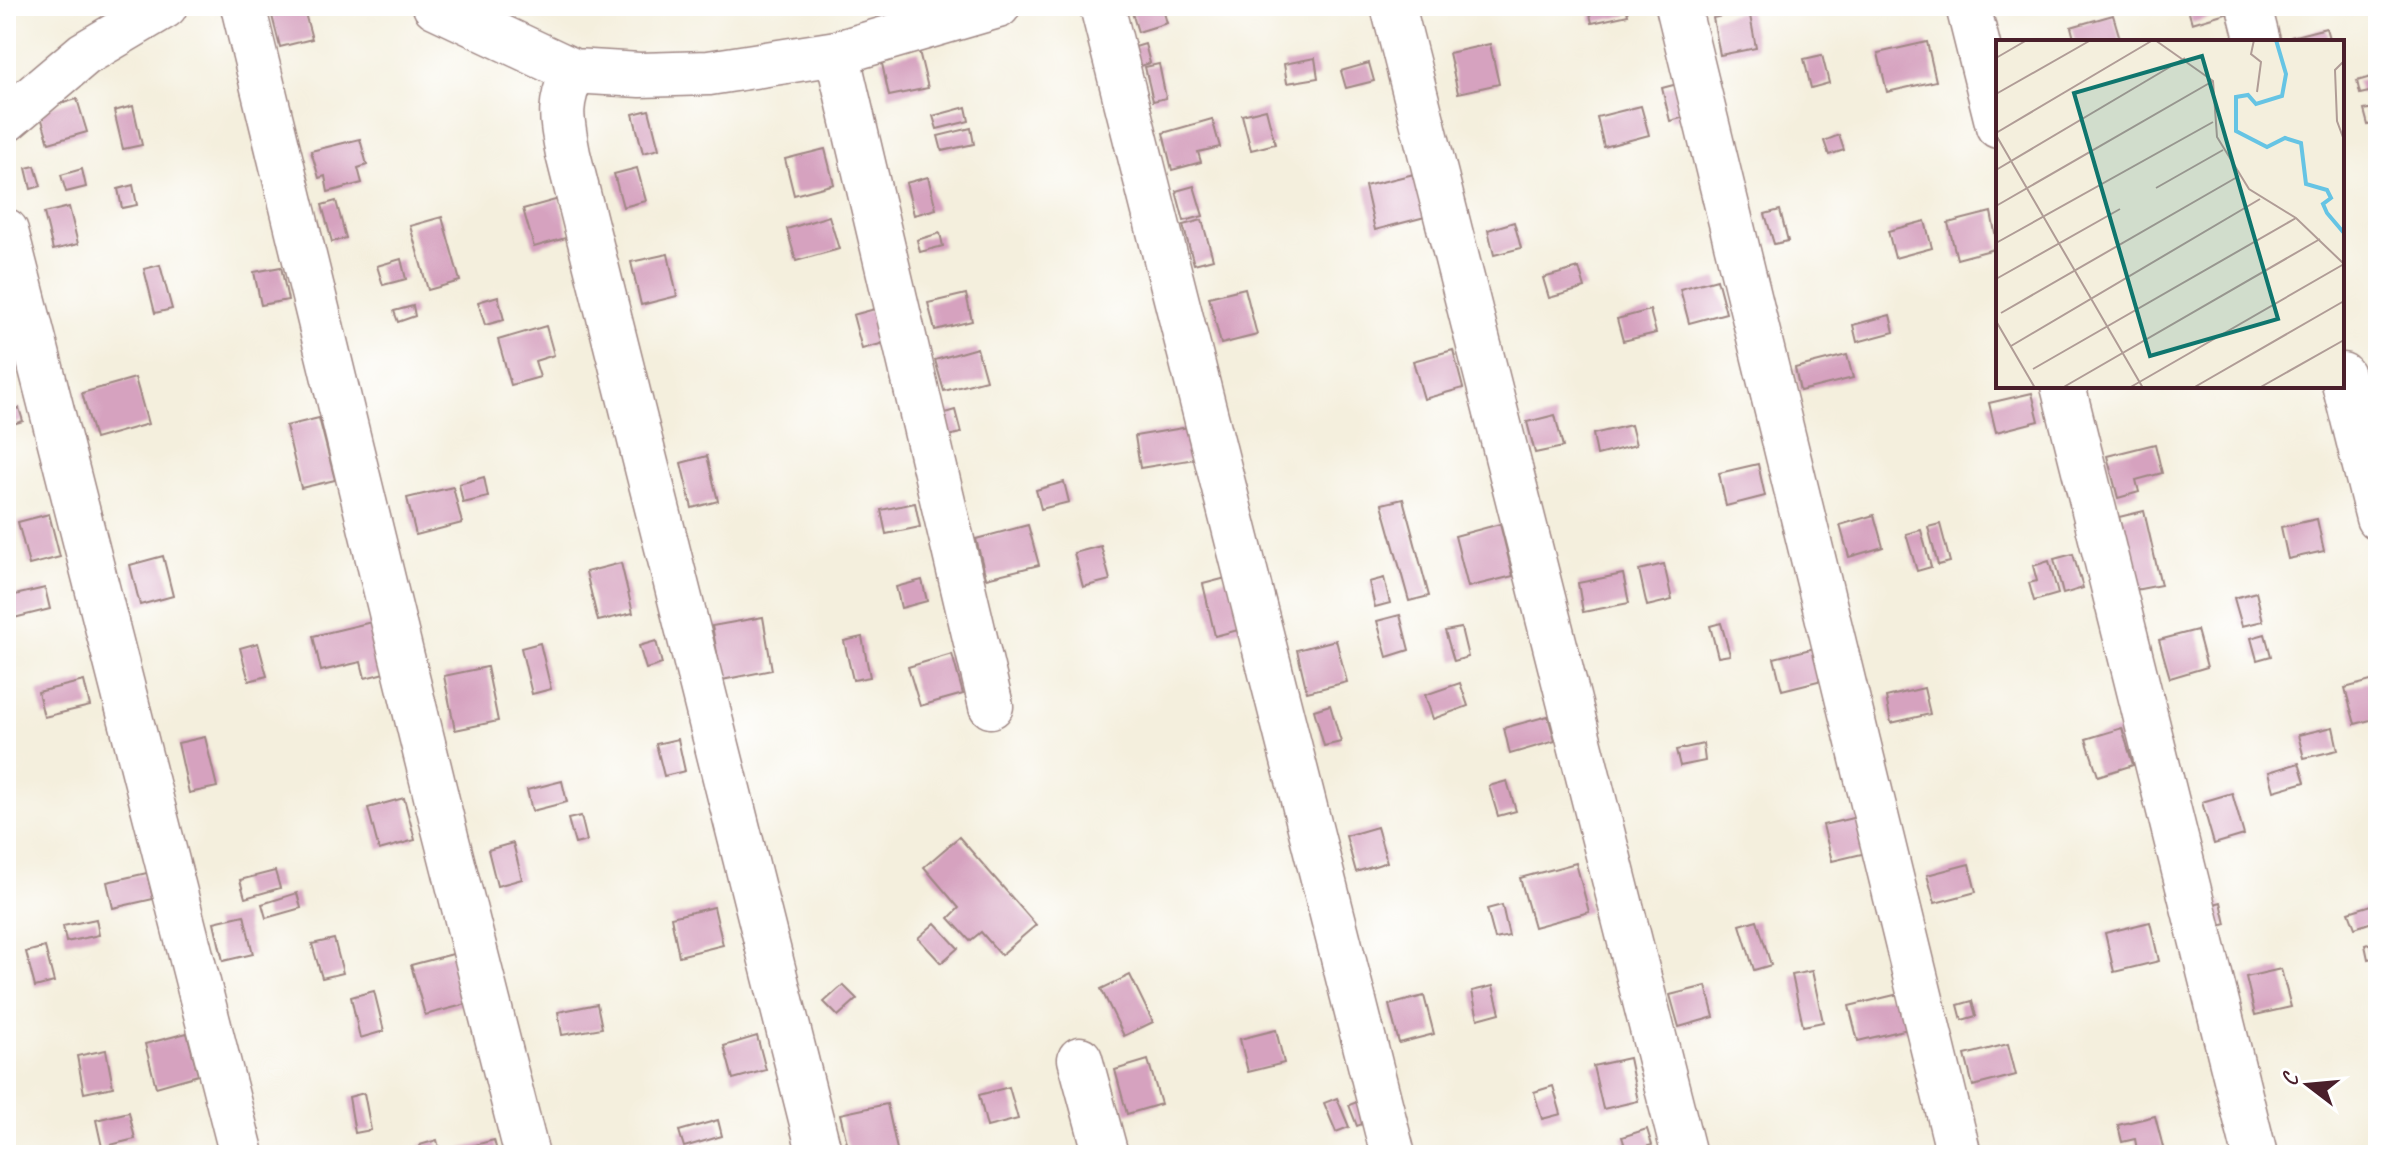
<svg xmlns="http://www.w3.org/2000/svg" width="2384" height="1161" font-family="Caveat,sans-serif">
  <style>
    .building { fill: #d6a2bf }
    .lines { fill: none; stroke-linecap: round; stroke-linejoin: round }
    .minor-casing { stroke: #9f8784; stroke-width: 47 }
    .minor { stroke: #fff; stroke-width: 44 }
    .inset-river { fill: none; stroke: #66c4e4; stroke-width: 4 }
    .inset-road { fill: none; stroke: #b09c96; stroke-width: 2 }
    .view { fill: #0f766e; fill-opacity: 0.15; stroke: #0f766e; stroke-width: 4 }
    .inset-edge { fill: none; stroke: #4a1f2b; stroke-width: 4 }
  </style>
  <rect width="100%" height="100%" fill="#fff"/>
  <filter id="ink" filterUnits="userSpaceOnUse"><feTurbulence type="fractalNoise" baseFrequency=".0125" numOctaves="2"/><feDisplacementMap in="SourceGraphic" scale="16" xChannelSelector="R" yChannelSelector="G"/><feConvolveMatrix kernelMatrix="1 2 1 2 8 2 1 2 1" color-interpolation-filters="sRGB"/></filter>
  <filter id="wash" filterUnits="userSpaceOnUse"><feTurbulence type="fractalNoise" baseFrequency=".006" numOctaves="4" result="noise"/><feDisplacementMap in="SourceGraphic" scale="32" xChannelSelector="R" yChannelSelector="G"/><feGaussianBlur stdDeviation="1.8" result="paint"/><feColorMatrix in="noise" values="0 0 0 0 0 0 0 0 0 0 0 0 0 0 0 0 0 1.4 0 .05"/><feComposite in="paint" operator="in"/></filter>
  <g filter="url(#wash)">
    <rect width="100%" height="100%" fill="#f4efdd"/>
    <g id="blocks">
      <g class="building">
        <path d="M277,6h26l9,33 -32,8 -10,-39z"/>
        <path d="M1130,6h32l5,17 -29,9z"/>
        <path d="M1608,6h18l2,9 -36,8 -3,-13z"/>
        <path d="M2187,6h40l2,6 -37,11z"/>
        <path d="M1749,10l7,38 -36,7 -7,-37z"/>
        <path d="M2113,15l8,27h-46l-4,-15z"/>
        <path d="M2326,28l4,14h-38l-1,-5z"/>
        <path d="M1927,42l9,39 -49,11 -9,-39z"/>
        <path d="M1145,44l5,19 -16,5 -5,-19z"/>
        <path d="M1490,44l9,40 -41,9 -9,-40z"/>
        <path d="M919,51l9,37 -39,8 -8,-37z"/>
        <path d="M1822,55l7,28 -18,5 -7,-29z"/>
        <path d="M1315,58l3,20 -31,5 -3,-19z"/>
        <path d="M1369,63l5,18 -28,7 -5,-17z"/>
        <path d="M1159,64l7,34 -13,3 -8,-34z"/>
        <path d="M2378,75v15l-18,4 -3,-13z"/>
        <path d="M1685,82l8,33 -23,6 -8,-33z"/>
        <path d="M77,99l10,33 -38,11 -10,-33z"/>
        <path d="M133,106l9,39 -19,4 -9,-38z"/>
        <path d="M1641,106l8,29 -45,12 -7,-30z"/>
        <path d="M966,107l3,14 -32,8 -4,-13z"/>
        <path d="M2378,107v16l-10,2 -4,-15z"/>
        <path d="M1266,109l9,35 -24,6 -9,-35z"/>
        <path d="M649,110l10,39 -16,4 -10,-39z"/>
        <path d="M1212,119l8,28 -22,5 3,10 -29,8 -9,-37z"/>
        <path d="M971,128l3,16 -32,7 -4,-15z"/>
        <path d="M1839,135l5,15 -15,5 -5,-14z"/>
        <path d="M360,139l7,26 -9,3 4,15 -34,9 -3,-16 -6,2 -8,-27z"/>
        <path d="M825,149l9,35 -40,11 -9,-36z"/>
        <path d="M35,166l6,20 -10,3 -5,-21z"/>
        <path d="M637,168l9,33 -23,6 -9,-33z"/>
        <path d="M82,169l4,18 -20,5 -5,-17z"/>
        <path d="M1414,174l11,43 -50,13 -10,-44z"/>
        <path d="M928,177l8,32 -22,6 -8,-32z"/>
        <path d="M133,185l4,20 -15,3 -4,-19z"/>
        <path d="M1194,186l9,30 -19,5 -8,-30z"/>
        <path d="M559,199l10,38 -35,10 -11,-38z"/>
        <path d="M336,201l10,37 -14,4 -10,-37z"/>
        <path d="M69,207l9,37 -25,6 -9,-37z"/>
        <path d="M1780,210l8,31 -14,3 -9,-30z"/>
        <path d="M1991,212l7,36 -41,11 -9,-36z"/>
        <path d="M829,216l10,33 -43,12 -9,-32z"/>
        <path d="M442,217l18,64 -32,9 -18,-64z"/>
        <path d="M1202,220l11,39 -19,5 -11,-39z"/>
        <path d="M1925,221l7,27 -37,10 -7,-27z"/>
        <path d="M1514,222l7,26 -27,7 -6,-25z"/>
        <path d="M940,233l3,13 -23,6 -3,-12z"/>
        <path d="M668,254l9,42 -36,9 -10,-43z"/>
        <path d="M401,259l5,20 -23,6 -6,-19z"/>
        <path d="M160,265l12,44 -17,4 -11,-44z"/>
        <path d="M281,267l7,33 -27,5 -7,-33z"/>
        <path d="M1579,268l6,20 -36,10 -6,-20z"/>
        <path d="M1717,279l9,34 -37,10 -9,-34z"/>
        <path d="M1245,288l12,47 -36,9 -12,-47z"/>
        <path d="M966,294l6,27 -37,9 -7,-27z"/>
        <path d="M498,296l6,24 -19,5 -7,-23z"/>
        <path d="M413,306l2,10 -17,6 -4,-11z"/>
        <path d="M875,309l9,34 -22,6 -9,-34z"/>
        <path d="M1650,310l6,23 -33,8 -6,-22z"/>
        <path d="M1890,315l4,17 -37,10 -4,-17z"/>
        <path d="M546,326l8,29 -19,6 5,16 -29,8 -13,-45z"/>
        <path d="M977,348l9,32 -42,11 -9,-31z"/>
        <path d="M1453,350l10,38 -39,11 -11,-38z"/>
        <path d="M1847,355l6,23 -53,13 -5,-23z"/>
        <path d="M135,378l13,46 -53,15 -13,-46z"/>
        <path d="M2032,393l7,28 -43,11 -7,-29z"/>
        <path d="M19,408l4,13 -17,5v-14z"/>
        <path d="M955,410l6,23 -18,4 -5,-22z"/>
        <path d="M1555,415l8,32 -28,6 -8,-31z"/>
        <path d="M319,418l16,62 -34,8 -15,-62z"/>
        <path d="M1631,425l5,20 -39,10 -4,-21z"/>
        <path d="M1189,427l6,32 -55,9 -5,-32z"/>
        <path d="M2155,444l7,29 -26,7 3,12 -21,6 -11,-42z"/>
        <path d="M707,456l11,45 -26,7 -11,-45z"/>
        <path d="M1758,464l7,32 -39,10 -7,-33z"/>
        <path d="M484,477l4,20 -25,6 -4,-19z"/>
        <path d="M1064,482l5,20 -28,7 -5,-19z"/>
        <path d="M453,487l9,36 -46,12 -9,-37z"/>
        <path d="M1403,499l26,97 -20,5 -27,-97z"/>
        <path d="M915,503l5,24 -34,7 -5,-24z"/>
        <path d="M2144,511l17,74 -26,5 -16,-73z"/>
        <path d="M49,514l11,43 -31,8 -11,-43z"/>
        <path d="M1874,515l9,32 -34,10 -9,-32z"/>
        <path d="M2317,519l7,32 -36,8 -7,-32z"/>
        <path d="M1500,524l13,52 -45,11 -13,-51z"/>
        <path d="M1940,524l10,38 -12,3 -10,-38z"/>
        <path d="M1028,525l11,40 -53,13 -10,-39z"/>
        <path d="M1921,530l10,37 -14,4 -11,-37z"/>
        <path d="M1101,546l9,34 -27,7 -9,-34z"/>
        <path d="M2073,554l10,34 -20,6 -9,-35z"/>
        <path d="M163,556l10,40 -33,9 -10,-40z"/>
        <path d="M2049,561l9,33 -24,7 -5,-18 8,-2 -4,-15z"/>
        <path d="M621,563l12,50 -35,8 -12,-49z"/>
        <path d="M1664,564l8,36 -25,6 -8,-36z"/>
        <path d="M1623,574l6,29 -46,9 -5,-29z"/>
        <path d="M1230,577l12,52 -27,7 -12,-52z"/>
        <path d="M1384,578l6,25 -15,4 -6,-25z"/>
        <path d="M922,580l5,21 -26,7 -5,-21z"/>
        <path d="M45,588l5,21 -44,11v-23z"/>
        <path d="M2256,592l7,29 -21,5 -8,-28z"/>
        <path d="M1400,615l9,35 -22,7 -10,-36z"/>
        <path d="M763,617l9,53 -50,10 -10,-54z"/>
        <path d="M376,621l12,51 -23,6 -4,-16 -40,9 -8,-35z"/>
        <path d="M1721,623l9,32 -12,2 -8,-31z"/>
        <path d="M1461,628l7,29 -14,4 -9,-30z"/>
        <path d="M2197,630l10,37 -37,11 -11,-38z"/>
        <path d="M2265,634l6,22 -14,4 -6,-22z"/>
        <path d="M862,637l8,40 -17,3 -9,-39z"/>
        <path d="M1336,640l11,42 -40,10 -10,-42z"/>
        <path d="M656,641l6,23 -16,5 -7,-23z"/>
        <path d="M258,643l9,33 -18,5 -9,-33z"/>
        <path d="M540,643l11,46 -19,5 -11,-46z"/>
        <path d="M1815,648l7,32 -40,10 -8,-32z"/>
        <path d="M952,654l11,40 -43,12 -12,-39z"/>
        <path d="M487,667l11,54 -43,9 -11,-54z"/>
        <path d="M2378,679v39l-23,6 -10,-36z"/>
        <path d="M84,681l6,25 -46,11 -6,-25z"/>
        <path d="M1460,683l8,23 -35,13 -8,-24z"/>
        <path d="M1924,688l6,26 -39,9 -5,-26z"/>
        <path d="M1330,705l11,37 -17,4 -10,-36z"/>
        <path d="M1548,716l7,25 -45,13 -6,-26z"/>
        <path d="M2333,727l5,23 -34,8 -6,-23z"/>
        <path d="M2122,728l11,37 -35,11 -12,-37z"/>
        <path d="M205,737l12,50 -28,6 -11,-50z"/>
        <path d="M678,739l7,32 -21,5 -8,-32z"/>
        <path d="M1703,744l2,17 -25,5 -4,-16z"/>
        <path d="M2299,763l6,19 -31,9 -5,-19z"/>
        <path d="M562,781l5,21 -35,9 -5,-21z"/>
        <path d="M1507,781l9,30 -18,5 -9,-30z"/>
        <path d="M2232,793l12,42 -30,9 -12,-42z"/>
        <path d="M404,798l11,42 -36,10 -11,-42z"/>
        <path d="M581,816l6,25 -12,3 -7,-25z"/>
        <path d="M1857,817l9,36 -34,8 -9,-36z"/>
        <path d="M1377,827l10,35 -31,10 -10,-36z"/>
        <path d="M959,837l77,88 -35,30 -20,-23 -11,9 -21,-23 10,-10 -35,-41z"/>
        <path d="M513,843l9,36 -25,7 -9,-36z"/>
        <path d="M1576,863l13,49 -55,15 -14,-49z"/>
        <path d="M1969,864l7,28 -41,11 -8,-28z"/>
        <path d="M275,871l5,17 -35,10 -5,-18z"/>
        <path d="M147,873l6,26 -40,9 -6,-26z"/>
        <path d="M297,893l4,15 -35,10 -4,-14z"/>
        <path d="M2221,902l5,22 -14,4 -5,-22z"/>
        <path d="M2378,903v17l-23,8 -6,-16z"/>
        <path d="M1502,905l7,31 -14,3 -8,-30z"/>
        <path d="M714,907l9,38 -44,11 -8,-39z"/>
        <path d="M244,915l9,39 -30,7 -9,-39z"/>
        <path d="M96,919l3,16 -33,7 -3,-16z"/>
        <path d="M1757,920l14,45 -17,5 -14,-45z"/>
        <path d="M2150,922l9,39 -45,11 -9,-39z"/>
        <path d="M935,923l23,25 -17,15 -23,-25z"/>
        <path d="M334,939l9,34 -21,5 -10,-34z"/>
        <path d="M2378,941v16l-10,2 -3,-14z"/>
        <path d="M45,947l9,35 -19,5 -9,-35z"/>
        <path d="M453,954l14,50 -42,11 -14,-50z"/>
        <path d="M2281,969l10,38 -36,8 -9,-38z"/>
        <path d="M1812,971l11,51 -20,4 -11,-51z"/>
        <path d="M1130,975l23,47 -29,14 -23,-47z"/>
        <path d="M843,985l14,14 -19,17 -14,-14z"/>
        <path d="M1493,986l7,27 -22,6 -6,-28z"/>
        <path d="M1706,986l8,31 -35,10 -9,-32z"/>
        <path d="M374,991l10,40 -24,7 -9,-41z"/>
        <path d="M1903,993l9,35 -54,13 -9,-35z"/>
        <path d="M1424,996l10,38 -35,9 -10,-38z"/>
        <path d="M1972,1001l4,15 -14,4 -4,-15z"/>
        <path d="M597,1004l5,24 -40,7 -4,-23z"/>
        <path d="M1276,1030l8,33 -36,9 -8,-33z"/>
        <path d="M187,1033l11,42 -42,12 -11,-43z"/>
        <path d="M757,1036l9,34 -33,9 -9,-33z"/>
        <path d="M2008,1044l8,31 -43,11 -8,-31z"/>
        <path d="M106,1050l7,37 -29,6 -7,-37z"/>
        <path d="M1629,1058l9,43 -35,8 -10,-43z"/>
        <path d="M1148,1060l13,44 -34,10 -12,-44z"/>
        <path d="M1553,1086l8,28 -19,5 -8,-27z"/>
        <path d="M1009,1087l9,32 -31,8 -8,-32z"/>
        <path d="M364,1093l7,37 -16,3 -6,-36z"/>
        <path d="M1337,1098l12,29 -13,5 -12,-29z"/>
        <path d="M1362,1100l8,21 -13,5 -8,-21z"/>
        <path d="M887,1104l11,50 -48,1 -10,-41z"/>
        <path d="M129,1112l6,27 -33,8 -6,-27z"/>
        <path d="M2155,1116l10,39h-27l-3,-16 -13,3 -4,-17z"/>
        <path d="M718,1120l4,16 -38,11 -5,-16z"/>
        <path d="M1647,1129l5,16 -25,7 -5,-15z"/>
        <path d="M437,1140l4,15h-18l-3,-10z"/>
        <path d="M494,1140l4,15h-57v-1z"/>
      </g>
    </g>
  </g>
  <g filter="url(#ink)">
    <use href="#blocks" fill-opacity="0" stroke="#9f8784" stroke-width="2"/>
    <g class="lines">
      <g class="minor-casing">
        <g id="minor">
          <path d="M243,6l201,823 83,326"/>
          <path d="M435,6l138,65 67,4 69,-2 128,-20 161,-47"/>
          <path d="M1102,6l291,1149"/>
          <path d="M1393,6l291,1149"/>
          <path d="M1678,6l281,1149"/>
          <path d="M1968,6l30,120"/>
          <path d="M2249,6l9,36"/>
          <path d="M837,53l154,653"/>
          <path d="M573,71c-15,35 -12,46 -5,83l252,1001"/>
          <path d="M6,120l78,-66 81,-48"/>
          <path d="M6,231l236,924"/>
          <path d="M2342,375l36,143"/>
          <path d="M2063,386l192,769"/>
          <path d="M1080,1059l26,96"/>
        </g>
      </g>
      <use href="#minor" class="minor"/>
    </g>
  </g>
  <g transform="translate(1996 40)">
    <rect width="348" height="348" fill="#f4efdd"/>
    <path class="inset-river" d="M280,0l10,34 -4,22 -26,8 -8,-9 -12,2v34l31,16 18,-9 16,5 5,41 21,6 4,8 -8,6 4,9 17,20"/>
    <path class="inset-road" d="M159,0l58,41 4,56 32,52 47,29 48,46M258,0l-3,14 10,8 -4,30M0,18l31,-18M348,21l-9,9 2,51 7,19M0,54l95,-54M0,93l157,-93M0,95l147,253M0,130l189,-112M160,148l67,-38M0,166l217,-125M0,203l217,-121M0,239l124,-70M5,273l238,-137M0,281l39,67M15,306l249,-147M37,329l263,-151M66,348l258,-149M133,348l215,-124M197,348l151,-87M263,348l85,-48"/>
    <path class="view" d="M206,16l76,263 -128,37 -76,-263z"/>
    <rect width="348" height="348" class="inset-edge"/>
  </g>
  <rect width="2384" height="1161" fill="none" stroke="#fff" stroke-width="32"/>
  <g transform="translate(2308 1085) rotate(286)" stroke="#ffffff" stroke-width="6" paint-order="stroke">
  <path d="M0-6L14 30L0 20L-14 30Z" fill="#4a1f2b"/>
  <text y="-12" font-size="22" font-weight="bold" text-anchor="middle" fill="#4a1f2b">С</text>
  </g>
</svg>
